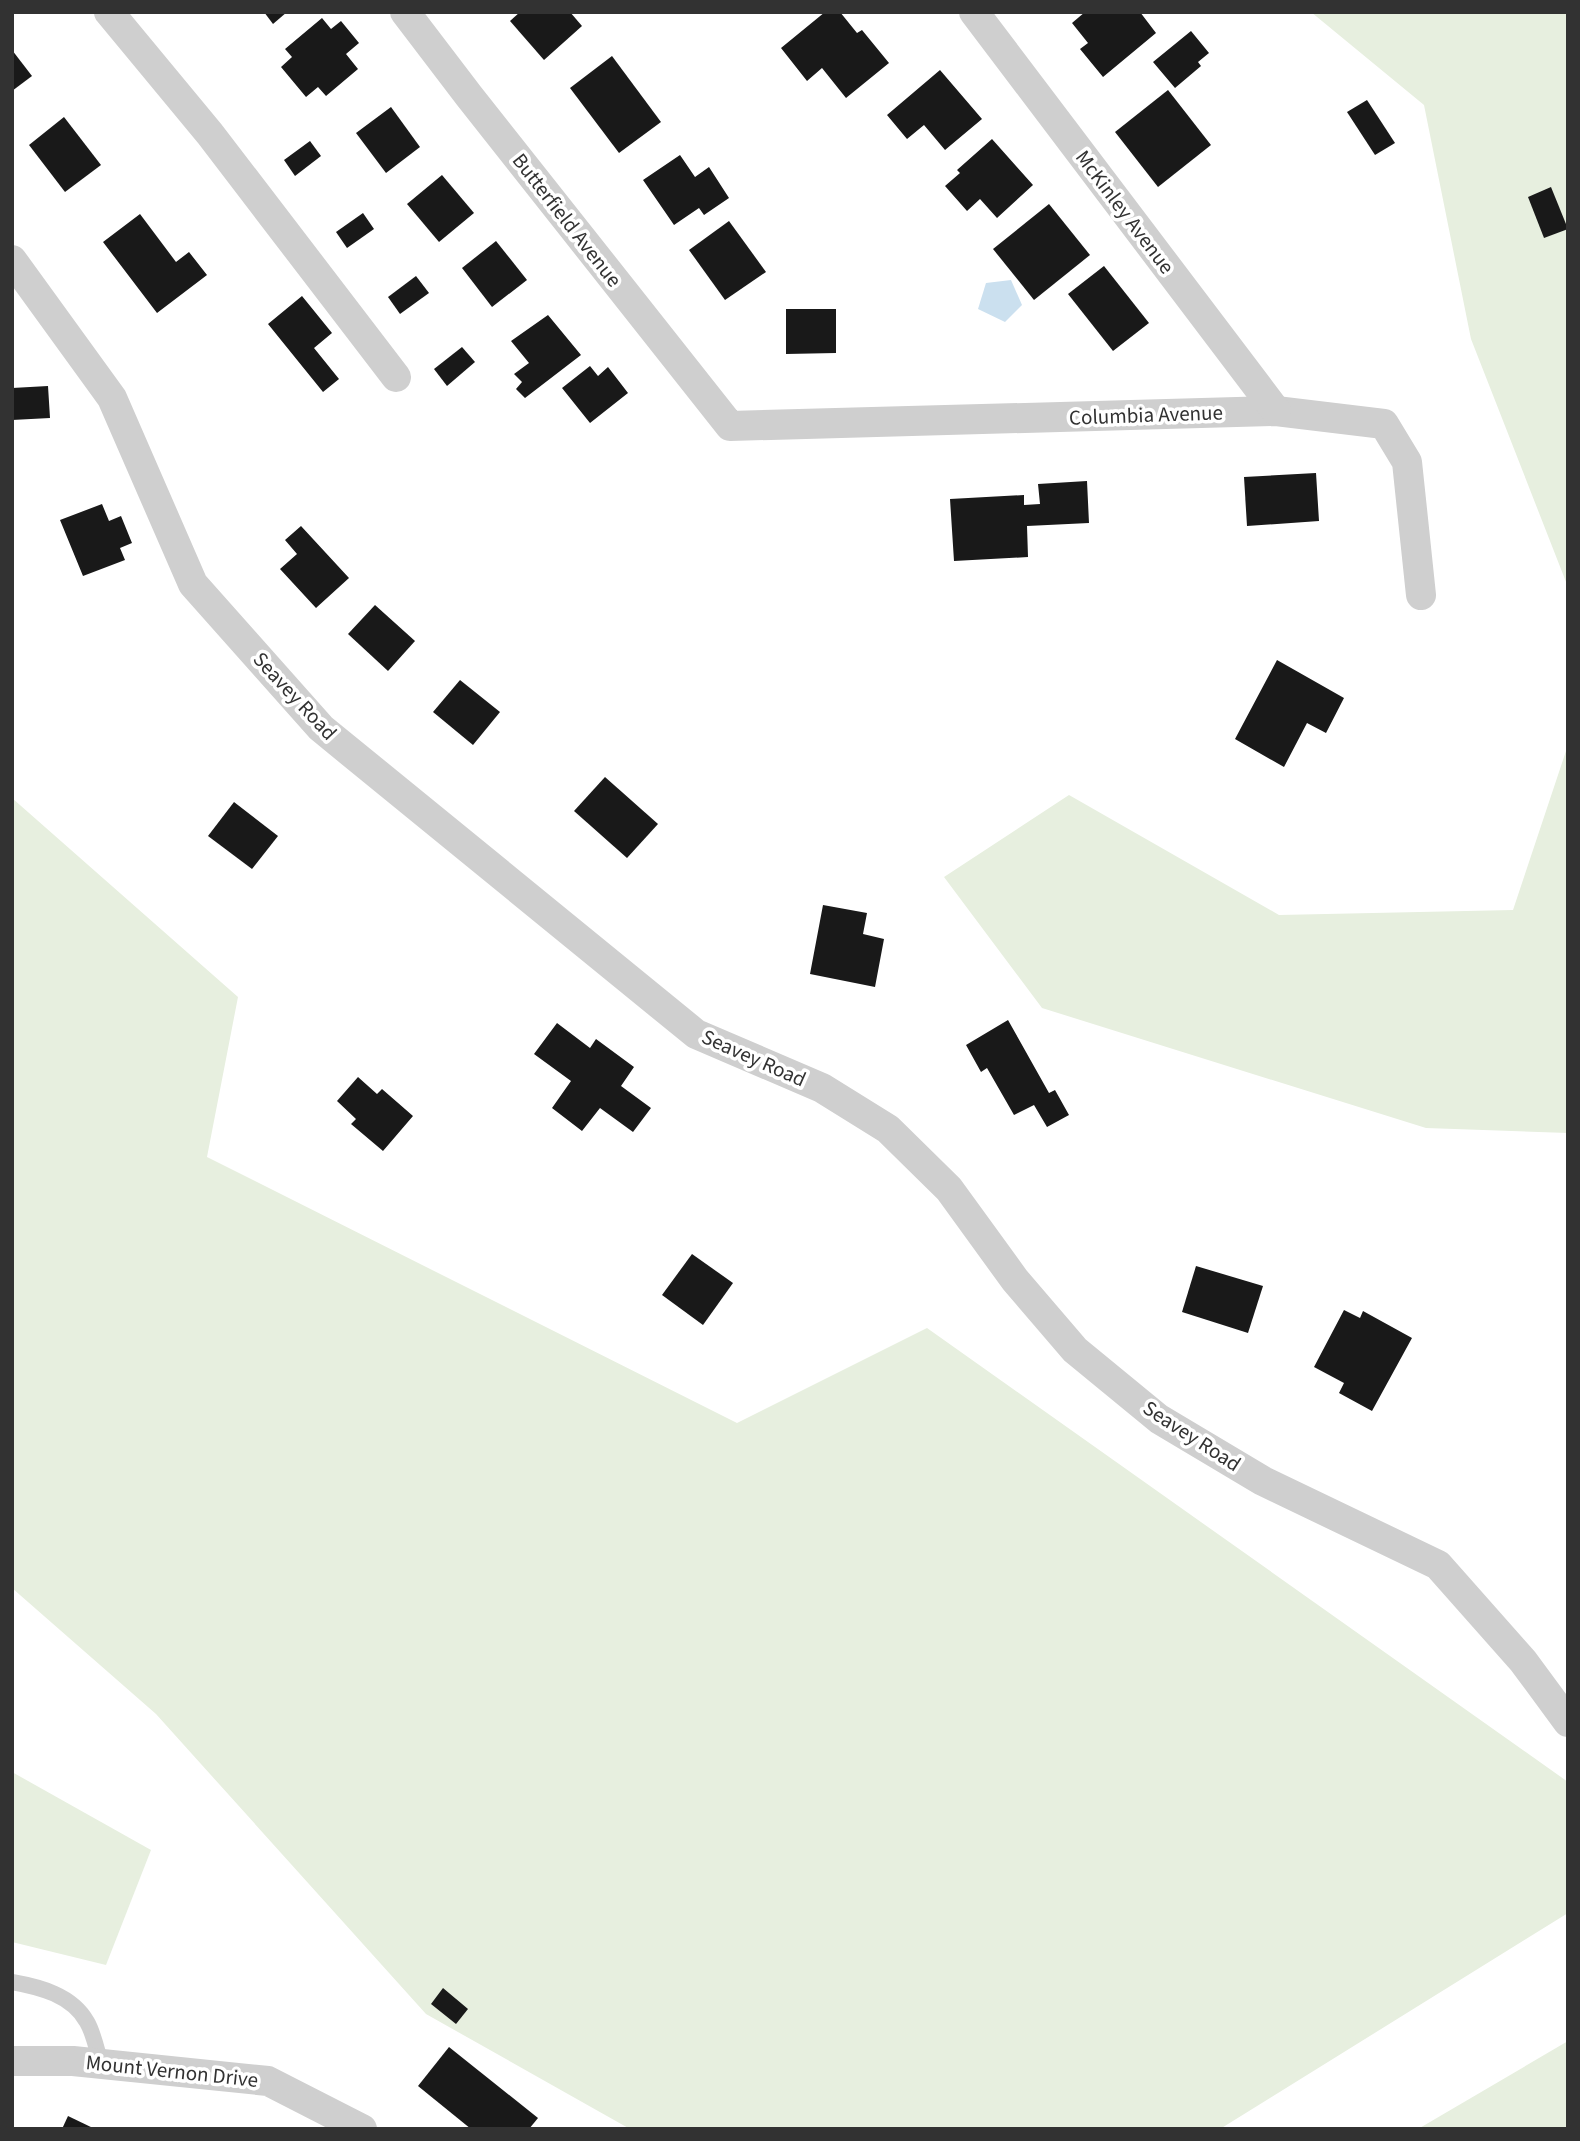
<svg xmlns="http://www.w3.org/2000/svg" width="1580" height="2141" font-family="'Source Sans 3',sans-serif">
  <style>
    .green { fill: #e7efdf }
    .water { fill: #cbe0ef }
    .building { fill: #191919 }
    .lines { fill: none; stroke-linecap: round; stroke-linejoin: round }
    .lane { stroke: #cfcfcf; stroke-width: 16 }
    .street { stroke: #cfcfcf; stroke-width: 30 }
    .labels { text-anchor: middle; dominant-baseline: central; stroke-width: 7; stroke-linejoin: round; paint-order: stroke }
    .street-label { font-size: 21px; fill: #323232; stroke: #fff }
  </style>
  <rect width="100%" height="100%" fill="#fff"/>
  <g class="green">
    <path d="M1311,12h257v575l-97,-248 -47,-234z"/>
    <path d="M1568,745v388l-142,-5 -384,-120 -98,-131 125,-82 210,120 234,-5z"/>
    <path d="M12,798l226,199 -31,160 530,266 190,-95 641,454v131l-348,216h-590l-204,-115 -270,-300 -144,-126z"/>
    <path d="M12,1772l139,78 -45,115 -94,-23z"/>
    <path d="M1568,2041v88h-150z"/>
  </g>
  <path class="water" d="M1011,280l11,25 -17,17 -27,-13 8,-26z"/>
  <g class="building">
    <path d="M264,12h23l-14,12z"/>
    <path d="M520,12h50l12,14 -38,34 -34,-39z"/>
    <path d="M825,12h15l17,21 5,-3 27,33 -43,35 -24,-30 -15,13 -26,-33z"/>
    <path d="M1085,12h55l16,21 -53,44 -23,-28 8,-6 -16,-20z"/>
    <path d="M322,18l9,11 10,-8 18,22 -13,11 12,15 -32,27 -8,-9 -12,10 -25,-30 11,-10 -7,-8z"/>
    <path d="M1191,31l18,22 -11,9 3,4 -26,22 -22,-26z"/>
    <path d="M12,50l20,26 -20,15z"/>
    <path d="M612,56l49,66 -42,31 -49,-65z"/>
    <path d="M940,70l42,49 -37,31 -21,-25 -17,14 -20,-24z"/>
    <path d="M1168,90l43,55 -53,42 -43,-55z"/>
    <path d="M1367,100l28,43 -20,12 -28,-43z"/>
    <path d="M391,107l29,40 -34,26 -30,-40z"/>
    <path d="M64,117l37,48 -36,27 -36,-47z"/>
    <path d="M992,139l41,46 -36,33 -17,-19 -13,12 -22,-25 15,-13 -3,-3z"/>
    <path d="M310,141l11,15 -26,20 -11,-16z"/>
    <path d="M680,155l15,22 14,-10 20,31 -25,17 -5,-7 -25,17 -31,-45z"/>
    <path d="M442,175l32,38 -35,29 -32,-38z"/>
    <path d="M1551,187l17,42 -24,9 -16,-41z"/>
    <path d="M1049,204l41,51 -56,45 -41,-51z"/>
    <path d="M363,213l11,16 -27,19 -11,-16z"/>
    <path d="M140,214l36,48 13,-10 18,23 -50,38 -54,-71z"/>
    <path d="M729,221l37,51 -41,28 -36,-50z"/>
    <path d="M496,241l31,39 -35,27 -30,-39z"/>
    <path d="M1104,266l45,57 -36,28 -45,-57z"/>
    <path d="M416,276l13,17 -29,21 -12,-17z"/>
    <path d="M302,296l30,37 -18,15 25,31 -16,13 -55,-68z"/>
    <path d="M786,309h50v44l-50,1z"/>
    <path d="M548,315l33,40 -56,43 -9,-9 6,-7 -8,-8 15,-11 -18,-22z"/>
    <path d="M462,347l13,15 -28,24 -13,-17z"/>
    <path d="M590,366l8,10 10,-9 20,26 -38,30 -28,-35z"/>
    <path d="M48,386l2,32 -38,2v-32z"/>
    <path d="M1316,473l3,48 -72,5 -3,-49z"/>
    <path d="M1087,481l2,42 -62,3 1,31 -74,4 -4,-62 74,-4v10l16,-1 -2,-20z"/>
    <path d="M102,504l7,17 12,-5 11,27 -12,5 5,12 -42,16 -23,-56z"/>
    <path d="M301,526l48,52 -33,30 -36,-39 17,-15 -12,-14z"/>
    <path d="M375,605l40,36 -27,30 -40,-37z"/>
    <path d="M1277,660l67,38 -18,35 -19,-10 -23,44 -49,-28z"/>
    <path d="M460,680l40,32 -27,33 -40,-33z"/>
    <path d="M605,777l53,47 -31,34 -53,-47z"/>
    <path d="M234,802l44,34 -26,33 -44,-33z"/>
    <path d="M823,905l44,8 -4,21 21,5 -9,48 -65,-13z"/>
    <path d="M1008,1020l41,73 6,-3 14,25 -22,12 -13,-22 -20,10 -27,-47 -6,4 -15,-27z"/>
    <path d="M557,1023l33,25 6,-9 38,28 -13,19 30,22 -18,24 -33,-24 -18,23 -30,-23 19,-27 -37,-27z"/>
    <path d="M358,1077l19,17 5,-5 31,27 -30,35 -32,-27 5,-5 -19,-18z"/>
    <path d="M692,1254l41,29 -30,42 -41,-30z"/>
    <path d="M1196,1266l67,20 -15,47 -66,-21z"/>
    <path d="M1344,1310l16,8 3,-7 49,27 -40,73 -33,-18 5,-10 -30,-16z"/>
    <path d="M443,1988l25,21 -12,15 -25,-20z"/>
    <path d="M449,2047l89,71 -9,11h-58l-53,-43z"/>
    <path d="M68,2116l27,13h-33z"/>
  </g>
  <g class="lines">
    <path class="lane" d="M12,1982c28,5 60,13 75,40 7,12 10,29 14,42"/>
    <g class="street">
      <path d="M109,12l101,122 186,243"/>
      <path d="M405,12l64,84 261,330 546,-15 108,13 23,38 14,133"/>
      <path d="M974,12l302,399"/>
      <path d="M12,260l100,138 81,186 128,144 375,306 126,54 66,41 61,60 66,91 60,70 84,69 104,62 175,84 85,96 45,61"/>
      <path d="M12,2061h61l195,20 94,48"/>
    </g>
  </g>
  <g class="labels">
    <g class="street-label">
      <text transform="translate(1125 212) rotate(53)">McKinley Avenue</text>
      <text transform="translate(567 220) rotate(52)">Butterfield Avenue</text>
      <text transform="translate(1146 415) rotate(-2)">Columbia Avenue</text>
      <text transform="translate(295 696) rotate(47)">Seavey Road</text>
      <text transform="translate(754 1058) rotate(24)">Seavey Road</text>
      <text transform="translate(1192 1436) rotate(33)">Seavey Road</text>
      <text transform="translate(172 2071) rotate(6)">Mount Vernon Drive</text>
    </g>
  </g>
  <rect width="1580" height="2141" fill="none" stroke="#323232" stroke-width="28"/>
</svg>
